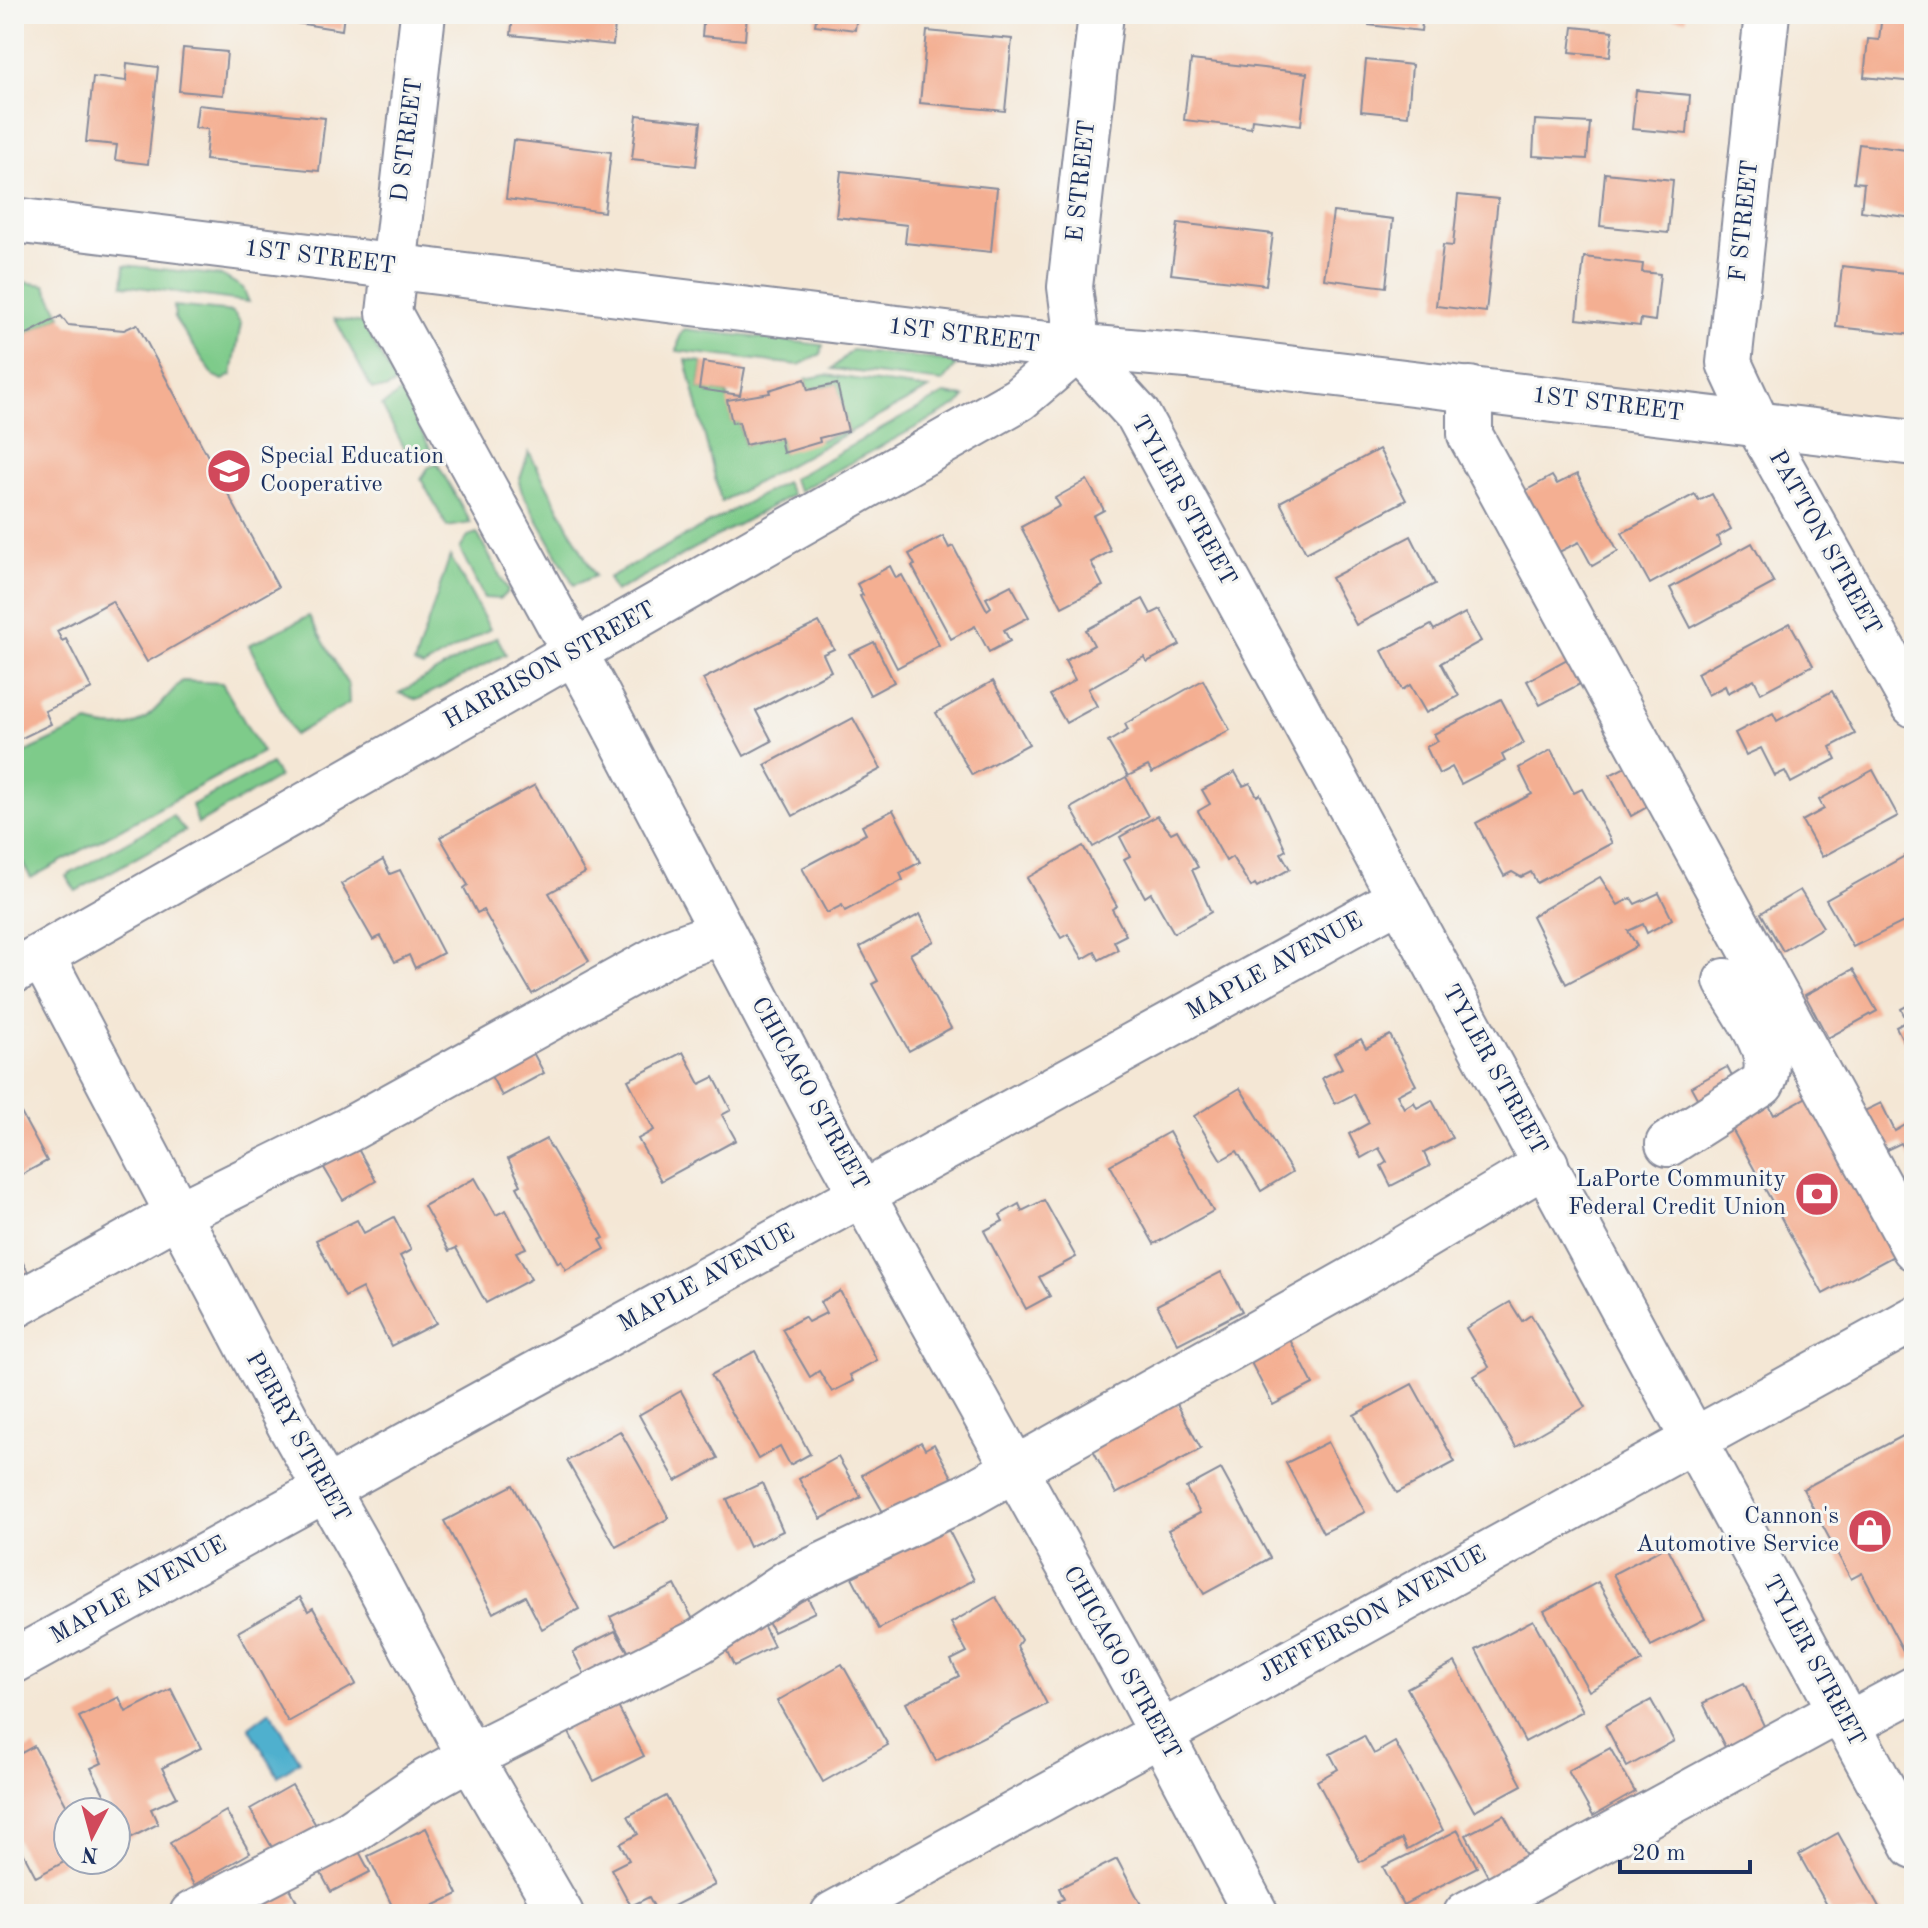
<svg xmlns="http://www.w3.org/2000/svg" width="1928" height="1928" font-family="'Old Standard TT',serif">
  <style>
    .green { fill: #7ecb8a; stroke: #4c7d74; stroke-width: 2 }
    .water { fill: #4fb0ce; stroke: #357096; stroke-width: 2 }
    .building { fill: #f4af92 }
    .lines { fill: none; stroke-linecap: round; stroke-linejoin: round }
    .minor-casing { stroke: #888b9a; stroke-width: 48 }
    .minor { stroke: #fff; stroke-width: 44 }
    .labels { text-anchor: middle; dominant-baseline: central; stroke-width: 6; stroke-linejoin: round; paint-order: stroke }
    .street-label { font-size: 24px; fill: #1b2f5e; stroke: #f6f6f2 }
    .poi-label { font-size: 24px; fill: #1b2f5e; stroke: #f6f6f2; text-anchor: end }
  </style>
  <rect width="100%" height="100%" fill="#f6f6f2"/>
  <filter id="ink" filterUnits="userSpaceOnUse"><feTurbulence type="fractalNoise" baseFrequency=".0125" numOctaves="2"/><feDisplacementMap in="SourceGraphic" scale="16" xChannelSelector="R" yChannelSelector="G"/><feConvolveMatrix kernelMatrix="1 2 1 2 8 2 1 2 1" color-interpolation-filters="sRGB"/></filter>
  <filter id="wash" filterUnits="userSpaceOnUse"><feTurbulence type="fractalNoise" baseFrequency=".006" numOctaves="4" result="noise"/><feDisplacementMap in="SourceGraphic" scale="32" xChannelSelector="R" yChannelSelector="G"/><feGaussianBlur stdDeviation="1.8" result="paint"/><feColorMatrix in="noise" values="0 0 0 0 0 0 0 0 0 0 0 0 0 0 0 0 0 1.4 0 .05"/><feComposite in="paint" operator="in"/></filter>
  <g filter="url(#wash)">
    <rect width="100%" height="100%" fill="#f4e7d5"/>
    <g class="green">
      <path d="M125,265l98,11 20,12 6,14 -126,-17z"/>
      <path d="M14,281l31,4 16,31 -47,25z"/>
      <path d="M174,306l59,6 8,11 -9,52 -9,5 -9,-4 -39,-57z"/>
      <path d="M335,319l28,4 33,61 -11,5h-13z"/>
      <path d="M684,329l139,16 -2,9 -22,11 -122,-14 3,-16z"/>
      <path d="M852,350l97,11 7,5 -13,16 -111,-13z"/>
      <path d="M686,360l17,2 -4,27 28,4 5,29h7l6,23 35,-8 3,15 65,-21 -11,-47 -29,6 -3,-11 21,-4 103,14 -208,113z"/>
      <path d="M401,392l32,62 -9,4 -15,-1 -27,-51z"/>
      <path d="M944,394l21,3 -6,7 -160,87 -7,-12z"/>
      <path d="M529,452l66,124 -21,9 -52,-93 -3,-10z"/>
      <path d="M437,463l34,60 -24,4 -26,-48 7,-11z"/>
      <path d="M785,482l7,13 -177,97 -7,-14z"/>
      <path d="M477,533l31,58 -8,8 -16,-1 -24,-49 8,-13z"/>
      <path d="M450,556l40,73 -67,38 -9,-3z"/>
      <path d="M309,616l39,69 1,18 -55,32 -45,-90z"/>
      <path d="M497,637l9,17 -89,46 -18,-7z"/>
      <path d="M182,681l40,2 40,69 -231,126 -17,-31 5,-31 -5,-7v-54l4,1 70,-33c52,15 61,-8 94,-42z"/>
      <path d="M271,764l8,13 -81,47 -6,-19z"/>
      <path d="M173,816l12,15 -109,60 -10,-15z"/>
    </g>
    <path class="water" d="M270,1711l30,50 -22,15 -29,-49z"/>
    <g id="blocks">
      <g class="building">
        <path d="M298,14h46l-2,16 -46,-7z"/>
        <path d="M513,14h103l-3,31 -102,-10z"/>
        <path d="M704,14h43l-2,26 -43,-4z"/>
        <path d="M817,14h40l-2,16 -40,-5z"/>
        <path d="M1370,14h53l-2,17 -52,-6z"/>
        <path d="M1648,14h38v6z"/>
        <path d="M1882,14h32v68l-50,-5 4,-38 11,1z"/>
        <path d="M1573,27l40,4 -3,25 -40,-4z"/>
        <path d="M927,31l85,8 -7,72 -85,-8z"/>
        <path d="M183,48l44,4 -4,43 -44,-4z"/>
        <path d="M1191,60l116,13 -6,52 -49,-6 -1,9 -67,-8z"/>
        <path d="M1366,60l46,5 -4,51 -47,-5z"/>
        <path d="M127,63l31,4 -10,97 -33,-4 2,-15 -31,-3 7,-65 33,4z"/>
        <path d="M1636,90l54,5 -3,39 -55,-5z"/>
        <path d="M198,105l127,13 -6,53 -114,-11 3,-31 -13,-1z"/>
        <path d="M637,115l64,7 -5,44 -64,-7z"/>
        <path d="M1535,120l55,3 -3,36 -54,-3z"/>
        <path d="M513,140l98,12 -7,60 -98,-13z"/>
        <path d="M1859,144l55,7v67l-53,-7 3,-28 -10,-1z"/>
        <path d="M841,171l156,17 -6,64 -86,-9 2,-18 -71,-8z"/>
        <path d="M1605,173l68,7 -5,53 -68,-7z"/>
        <path d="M1458,195l40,4 -12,113 -50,-6 7,-61 10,1z"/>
        <path d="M1333,212l60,7 -7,68 -62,-8z"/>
        <path d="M1178,223l95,11 -7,51 -95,-11z"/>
        <path d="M1584,257l59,7 -1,8 18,2 -5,47 -14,-2 -1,7 -63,-7z"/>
        <path d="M1842,266l72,8v61l-78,-8z"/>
        <path d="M61,316l7,9 56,5 13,-6 141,263 -131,75 -35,-61 -55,30 5,10 4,-2 26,50 -47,22 6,13 -31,15 -6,-9v-389z"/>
        <path d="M703,362l42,6 -5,27 -41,-6z"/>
        <path d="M805,379l3,11 29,-6 11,47 -29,7 1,4 -37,11 -3,-16 -35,8 -6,-23 -7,1 -5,-23 43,-7 -1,-3z"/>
        <path d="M1379,449l27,51 -100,53 -26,-51z"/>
        <path d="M1577,474l41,77 -26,15 -13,-24 -28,14 -33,-61 34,-19 5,8z"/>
        <path d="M1087,480l17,30 -11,6 18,35 -20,11 12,24 -41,21 -41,-80 39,-21 -5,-8z"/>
        <path d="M1695,494l4,7 13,-7 19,35 -14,8 4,8 -71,39 -28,-51z"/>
        <path d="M943,536l6,12 4,-2 34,64 4,-3 -5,-9 25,-13 18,32 -25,13 6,11 -21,11 -14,-26 -24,13 -39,-73 3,-1 -6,-11z"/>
        <path d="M1411,536l24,48 -79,41 -25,-47z"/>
        <path d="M1752,543l22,40 -83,45 -21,-40z"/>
        <path d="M890,566l6,12 6,-3 37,70 -42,23 -37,-72 3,-1 -6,-11z"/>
        <path d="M1143,599l8,15 10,-5 19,36 -33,17 -3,-5 -56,32 9,17 -31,17 -16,-28 25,-15 -10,-19 29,-16 -8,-15z"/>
        <path d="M1465,613l16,28 -40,22 18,33 -33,17 -16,-28 -8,5 -20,-39 49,-26 3,5z"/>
        <path d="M819,622l15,27 -11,5 8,17 -75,40 16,30 -28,15 -41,-77z"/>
        <path d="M1790,623l23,42 -52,28 -7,-14 -26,14 -3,-7 -17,9 -11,-22z"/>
        <path d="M874,642l20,40 -24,13 -21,-41z"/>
        <path d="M1567,659l13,25 -40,21 -13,-24z"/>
        <path d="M1203,680l27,50 -78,43 -4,-7 -20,10 -20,-34 20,-12 -3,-6z"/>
        <path d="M993,681l36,63 -57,31 -36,-62z"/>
        <path d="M1832,691l23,43 -25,13 6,12 -45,24 -6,-12 -10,5 -14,-28 -15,7 -11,-22 38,-20 4,8z"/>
        <path d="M1501,699l23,44 -22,12 3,6 -44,23 -9,-17 -13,7 -13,-27 12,-6 -4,-7z"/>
        <path d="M853,718l28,51 -88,47 -28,-51z"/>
        <path d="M1551,750l23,43 8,-4 30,54 -75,40 -6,-11 -10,5 -9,-5 -8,4 -28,-53 56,-29 -13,-26z"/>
        <path d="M1633,763l21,40 -23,13 -21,-41z"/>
        <path d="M1873,770l25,46 -76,41 -20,-36 22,-12 -5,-9z"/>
        <path d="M1235,772l8,14 7,-3 7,13 3,-2 26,56 -5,3 9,16 -33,18 -2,-3 -4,3 -19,-30 -6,4 -28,-50 12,-7 -8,-14z"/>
        <path d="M1126,777l22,39 -55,31 -22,-39z"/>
        <path d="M535,785l50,88 -36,20 40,68 -57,33 -49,-84 -6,3 -13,-25 4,-3 -28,-48z"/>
        <path d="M893,810l27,52 -20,11 3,7 -58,31 -3,-6 -15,8 -25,-45 64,-34 -4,-8z"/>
        <path d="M1157,816l14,17 6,-3 21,37 -6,3 19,42 -37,21 -23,-40 -6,4 -21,-38 6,-3 -10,-19z"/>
        <path d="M1083,846l34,60 -5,3 14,26 -12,6 4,9 -19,10 -4,-8 -12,7 -15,-25 -7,4 -34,-60z"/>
        <path d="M1914,851v66l-61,30 -27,-47z"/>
        <path d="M383,860l7,14 10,-4 43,83 -28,15 -6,-13 -14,7 -14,-26 -8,4 -32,-56z"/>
        <path d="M1600,877l18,28 13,-7 4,6 24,-11 13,26 -25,14 -4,-9 -15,7 9,15 -71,38 -34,-68z"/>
        <path d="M1800,890l23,37 -40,24 -22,-38z"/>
        <path d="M920,914l14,27 -24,13 41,74 -42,23 -37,-67 6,-3 -18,-34z"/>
        <path d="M1853,969l24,42 -49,27 -23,-43z"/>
        <path d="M1914,1002v58l-18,-33 11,-6 -6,-12z"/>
        <path d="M1390,1035l26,50 -19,10 7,13 10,-6 3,6 15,-8 20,38 -28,15 6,13 -39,20 -10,-20 6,-4 -8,-14 -18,10 -12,-24 20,-11 -15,-29 -19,10 -13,-26 20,-10 -8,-15 27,-14 5,9z"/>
        <path d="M529,1045l15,28 -42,23 -16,-29z"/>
        <path d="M683,1052l17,32 14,-7 17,33 -9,5 14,25 -75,41 -23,-42 16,-9 -26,-50z"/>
        <path d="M1727,1067l10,19 26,8 11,21 38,-21 87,159 -76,41 -97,-176 -24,-11 -11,-20z"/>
        <path d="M1240,1088l52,84 -31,19 -24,-40 -16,9 -27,-44z"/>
        <path d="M14,1100l33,61 -33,18z"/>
        <path d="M1881,1103l14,28 19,-11v45l-13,-22 -25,12 -20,-40z"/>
        <path d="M1169,1132l44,79 -59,33 -44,-79z"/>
        <path d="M546,1139l58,99 -4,2 5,9 -39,21 -5,-9 -3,2 -41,-76 4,-2 -13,-26z"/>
        <path d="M354,1142l22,39 -33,19 -23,-39z"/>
        <path d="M475,1178l21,37 10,-5 20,38 -10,4 15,27 -45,24 -30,-55 -7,3 -25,-45z"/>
        <path d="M1044,1200l32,57 -37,20 11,19 -24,13 -42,-78 19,-10 -3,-6 19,-11 3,7z"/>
        <path d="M394,1217l17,33 -11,6 36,67 -45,23 -29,-58 -17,9 -29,-57 41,-20 7,13z"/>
        <path d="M14,1247l21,37 -21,11z"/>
        <path d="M1221,1272l21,39 -64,33 -21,-39z"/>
        <path d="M840,1291l37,69 -27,15 3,6 -21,11 -13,-21 -9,6 -28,-48 22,-12 4,5 18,-9 -6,-11z"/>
        <path d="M1510,1302l12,19 9,-6 54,92 -69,40 -42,-71 15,-9 -23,-39z"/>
        <path d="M1286,1332l27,52 -40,21 -27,-52z"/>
        <path d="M755,1351l55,103 -20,11 -10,-19 -22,13 -47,-84z"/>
        <path d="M1412,1384l43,78 -58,31 -43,-78z"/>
        <path d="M681,1391l37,67 -42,23 -37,-66z"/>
        <path d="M1176,1402l25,47 -85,45 -25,-48z"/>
        <path d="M1914,1430v227l-6,3 -46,-87 -11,6 -48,-90z"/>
        <path d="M620,1431l49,87 -53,29 -49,-86z"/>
        <path d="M921,1442l4,7 9,-5 19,35 -65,42 -26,-46z"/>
        <path d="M1328,1442l37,70 -42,21 -37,-70z"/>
        <path d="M838,1457l23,40 -40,22 -22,-40z"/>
        <path d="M1221,1469l49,89 -66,36 -36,-64 32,-17 -14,-25z"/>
        <path d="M762,1483l21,48 -34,16 -22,-48z"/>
        <path d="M513,1485l66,124 -37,20 -17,-33 -32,17 -49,-92z"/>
        <path d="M947,1527l27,53 -95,49 -27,-52z"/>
        <path d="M1667,1546l38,73 -54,27 -38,-72z"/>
        <path d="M1598,1582l44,79 -53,30 -45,-80z"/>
        <path d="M675,1585l24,46 -107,58 -19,-37 42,-21 15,24 -20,-38z"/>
        <path d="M806,1594l9,18 -42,20 -9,-18z"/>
        <path d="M300,1597l8,14 5,-3 43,76 -68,38 -50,-90z"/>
        <path d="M996,1597l25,43 -4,6 30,58 -111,57 -30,-58 53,-27 -8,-16 16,-8 -16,-29z"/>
        <path d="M759,1617l15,29 -40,20 -14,-29z"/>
        <path d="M1533,1620l50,91 -58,31 -49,-92z"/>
        <path d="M1455,1662l67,123 -48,26 -67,-123z"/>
        <path d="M842,1664l46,81 -65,37 -46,-81z"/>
        <path d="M1744,1683l22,47 -40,19 -23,-46z"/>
        <path d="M171,1689l30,59 -39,20 15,29 -26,12 7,15 -32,16 -10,-28h-3l-22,-44 11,-5 -23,-46 40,-20 7,15z"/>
        <path d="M614,1699l30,57 -50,25 -29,-56z"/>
        <path d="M1651,1700l23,41 -47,26 -22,-42z"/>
        <path d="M1364,1736l10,18 21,-12 48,88 -36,20 -5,-11 -42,23 -43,-81 21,-12 -8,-15z"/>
        <path d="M34,1746l36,66 -2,48 -32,17 -22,-42v-78z"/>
        <path d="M1610,1748l25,44 -42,24 -25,-45z"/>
        <path d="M292,1785l28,47 -43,24 -27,-47z"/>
        <path d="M666,1796l49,89 -57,29 -9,-17 -18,9 -20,-37 18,-9 -9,-16 18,-10 -10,-18z"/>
        <path d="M226,1811l24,42 -56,32 -24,-42z"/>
        <path d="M1504,1815l26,48 -38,21 -26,-49z"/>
        <path d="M426,1828l32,66 -42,20h-20l-28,-58z"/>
        <path d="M1458,1830l19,37 -74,38 -20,-38z"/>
        <path d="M1838,1833l45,81h-51l-33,-59z"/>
        <path d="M355,1844l15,28 -39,20 -15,-28z"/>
        <path d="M1117,1859l29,55h-81l-7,-13 6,-2 -5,-11z"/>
        <path d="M286,1880l11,22 -24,12h-12l-8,-17z"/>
      </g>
    </g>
  </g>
  <g filter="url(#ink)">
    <use href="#blocks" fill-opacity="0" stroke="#888b9a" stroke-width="2"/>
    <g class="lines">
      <g class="minor-casing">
        <g id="minor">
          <path d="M423,14l-34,299 210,384 234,445 302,543 121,229"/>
          <path d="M1767,14l-38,349 28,60 157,282"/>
          <path d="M14,220l965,118 208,18 727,87"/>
          <path d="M1078,349l60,66 776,1431"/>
          <path d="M1078,349l-8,-62 31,-273"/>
          <path d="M1470,389v46l444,813"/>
          <path d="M42,956l248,470 73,129 107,202 91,157"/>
          <path d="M14,971l1005,-572 59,-50"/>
          <path d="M1668,1144l94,-60c18,-30 -21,-75 -36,-103"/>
          <path d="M14,1306l162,-91 172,-85 325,-180 49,-18"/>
          <path d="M14,1661l1386,-763"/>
          <path d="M1847,1725l67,-36"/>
          <path d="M192,1914l160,-83 71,-48 47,-26 230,-116 90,-60 177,-85 388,-218 191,-114"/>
          <path d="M833,1914l1081,-595"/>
          <path d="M1466,1914l373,-203"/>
        </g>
      </g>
      <use href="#minor" class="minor"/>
    </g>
  </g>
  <defs>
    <g id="school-disc" transform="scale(2.3)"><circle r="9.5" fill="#d1495b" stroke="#f6f6f2"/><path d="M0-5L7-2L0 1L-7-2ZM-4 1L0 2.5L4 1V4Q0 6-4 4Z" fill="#fff"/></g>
    <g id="bank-disc" transform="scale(2.3)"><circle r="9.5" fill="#d1495b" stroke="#f6f6f2"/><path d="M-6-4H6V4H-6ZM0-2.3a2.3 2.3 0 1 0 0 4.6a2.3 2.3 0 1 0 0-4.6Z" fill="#fff"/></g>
    <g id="shop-disc" transform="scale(2.3)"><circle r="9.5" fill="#d1495b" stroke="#f6f6f2"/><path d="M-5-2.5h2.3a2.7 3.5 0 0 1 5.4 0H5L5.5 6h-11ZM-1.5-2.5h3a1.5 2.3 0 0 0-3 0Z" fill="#fff"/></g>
  </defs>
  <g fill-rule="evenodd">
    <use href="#school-disc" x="229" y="471"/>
    <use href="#bank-disc" x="1817" y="1194"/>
    <use href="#shop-disc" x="1870" y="1531"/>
  </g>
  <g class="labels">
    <g class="street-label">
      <text transform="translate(408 140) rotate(-83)">D STREET</text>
      <text transform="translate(1082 181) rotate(-84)">E STREET</text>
      <text transform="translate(1745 221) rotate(-84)">F STREET</text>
      <text transform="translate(320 258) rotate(7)">1ST STREET</text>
      <text transform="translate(964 336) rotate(7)">1ST STREET</text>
      <text transform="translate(1608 405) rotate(7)">1ST STREET</text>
      <text transform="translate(1183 501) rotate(61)">TYLER STREET</text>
      <text transform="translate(1824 543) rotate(61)">PATTON STREET</text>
      <text transform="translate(550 666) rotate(-29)">HARRISON STREET</text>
      <text transform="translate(1275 967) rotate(-29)">MAPLE AVENUE</text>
      <text transform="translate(1494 1070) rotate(61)">TYLER STREET</text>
      <text transform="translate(809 1094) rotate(61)">CHICAGO STREET</text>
      <text transform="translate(707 1279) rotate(-29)">MAPLE AVENUE</text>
      <text transform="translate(297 1437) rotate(61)">PERRY STREET</text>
      <text transform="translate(139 1591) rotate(-29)">MAPLE AVENUE</text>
      <text transform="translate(1373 1615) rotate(-29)">JEFFERSON AVENUE</text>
      <text transform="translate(1813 1661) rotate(62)">TYLER STREET</text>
      <text transform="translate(1121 1663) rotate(61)">CHICAGO STREET</text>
    </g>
    <g class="poi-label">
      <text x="260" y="457" text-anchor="start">Special Education<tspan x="260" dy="28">Cooperative</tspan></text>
      <text x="1786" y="1180">LaPorte Community<tspan x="1786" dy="28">Federal Credit Union</tspan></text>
      <text x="1839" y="1517">Cannon's<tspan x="1839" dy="28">Automotive Service</tspan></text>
    </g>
  </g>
  <rect width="1928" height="1928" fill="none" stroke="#f6f6f2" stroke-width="48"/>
  <g transform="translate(92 1836) rotate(186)"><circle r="38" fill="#f6f6f2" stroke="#9ea6b7" stroke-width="2"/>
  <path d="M0-6L14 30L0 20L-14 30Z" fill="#d1495b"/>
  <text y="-12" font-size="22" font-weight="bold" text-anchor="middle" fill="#1b2f5e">N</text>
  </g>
  <path d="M1620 1860v12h130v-12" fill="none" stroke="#1b2f5e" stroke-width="4"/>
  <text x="1632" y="1860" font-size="24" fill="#1b2f5e" stroke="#f6f6f2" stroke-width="6" paint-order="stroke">20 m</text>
</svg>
